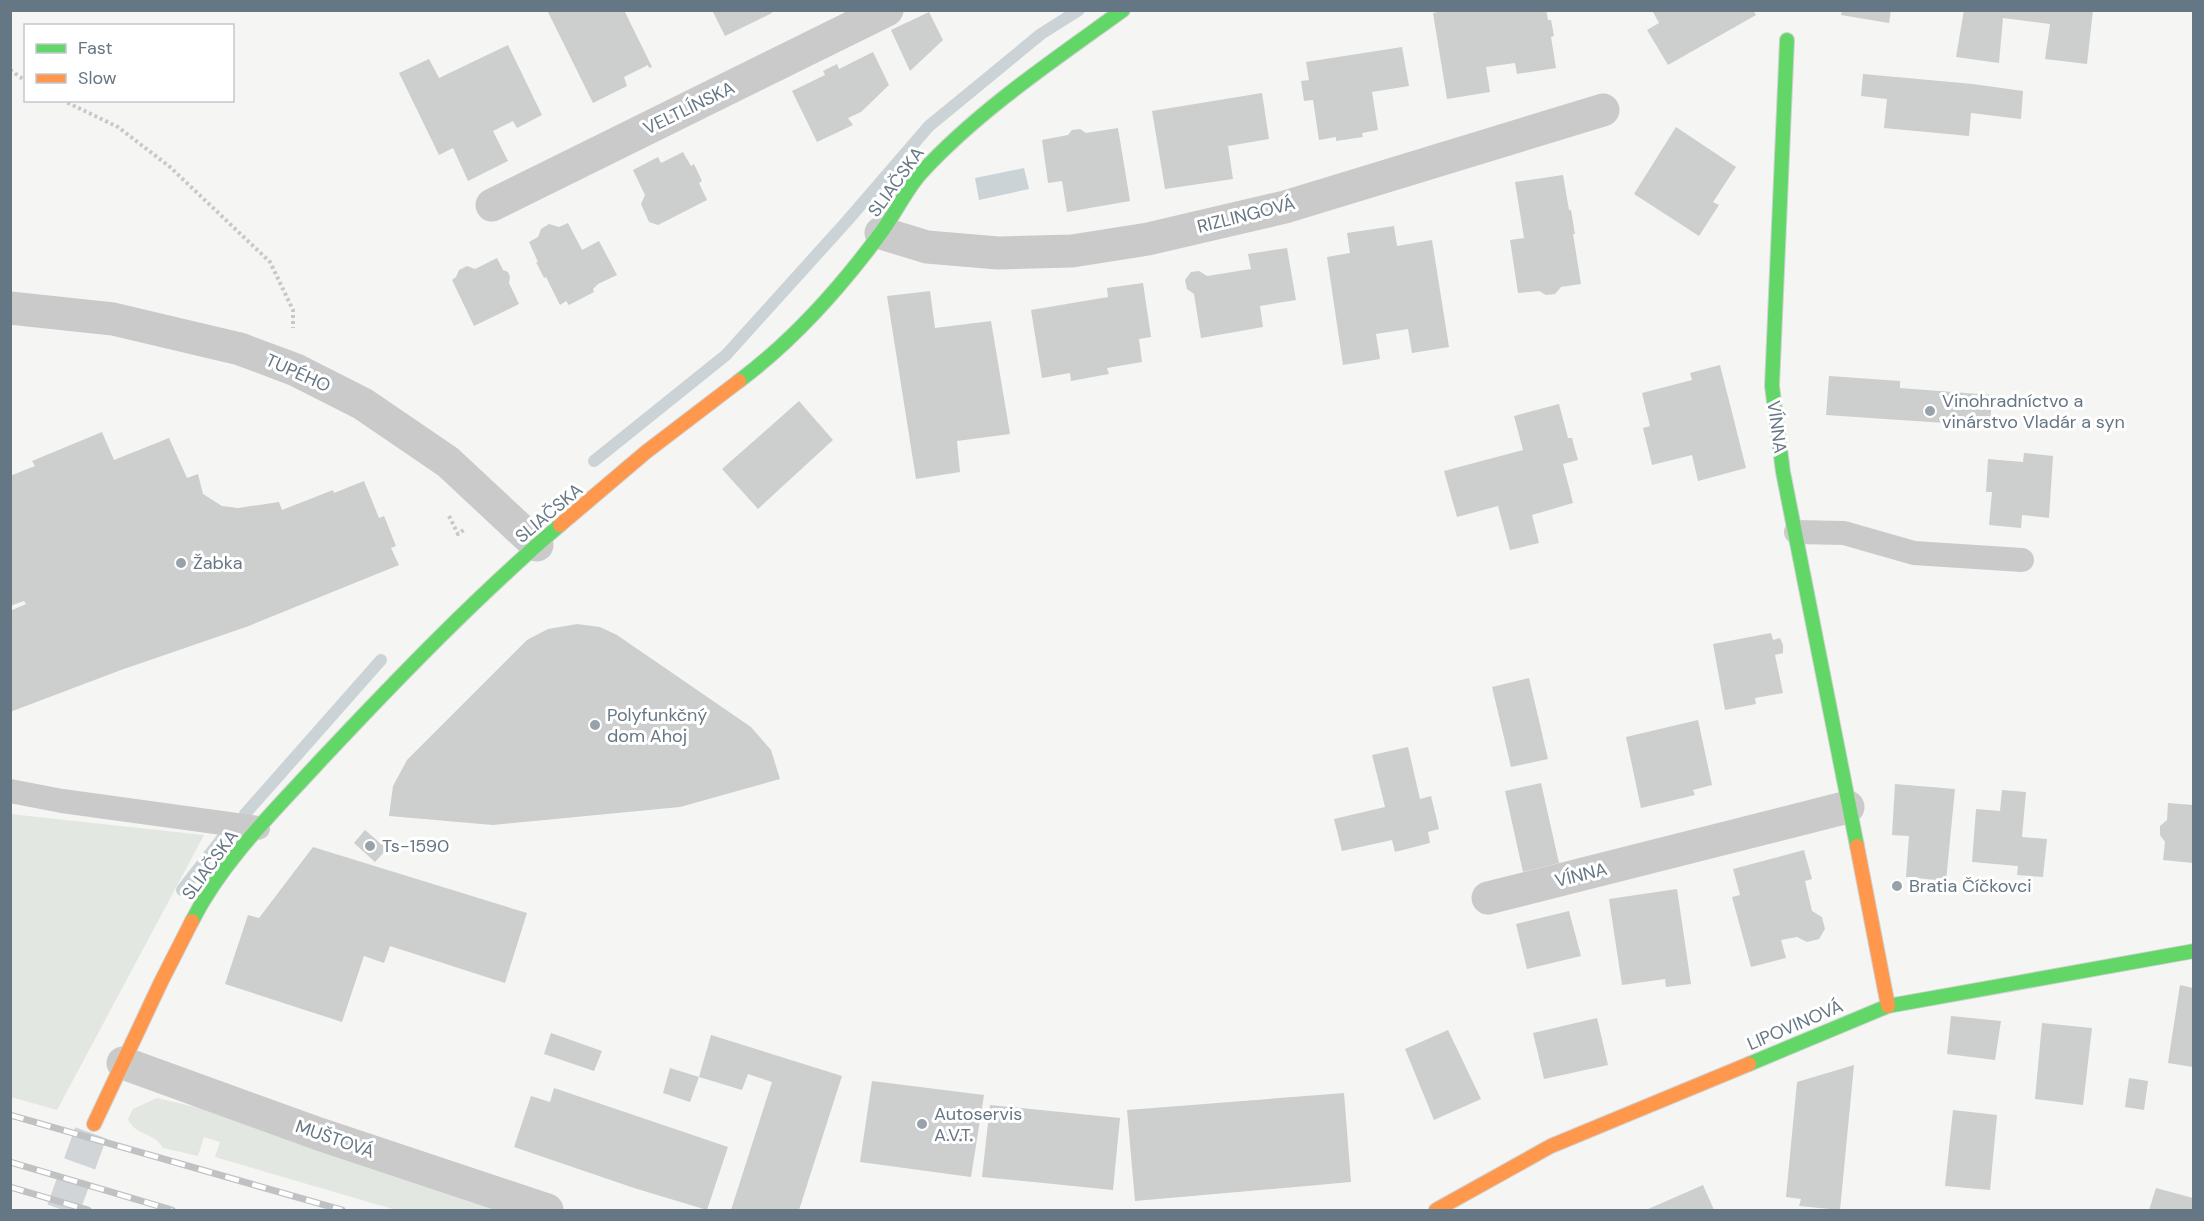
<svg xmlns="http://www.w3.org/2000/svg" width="2204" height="1221" font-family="'DM Sans',sans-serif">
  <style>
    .green { fill: #e3e7e1 }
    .water { fill: #cbd3d6 }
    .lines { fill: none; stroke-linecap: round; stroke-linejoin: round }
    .stream { stroke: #cbd3d6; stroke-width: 12 }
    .building { fill: #cdcece }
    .secondary-tunnel { stroke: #d1d5d7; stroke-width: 33; stroke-dasharray: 33 16; stroke-linecap: butt }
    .fast-casing { stroke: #d1d2d3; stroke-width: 16 }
    .slow-casing { stroke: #d1d2d3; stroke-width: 16 }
    .path { stroke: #c7c9c9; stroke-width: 4; stroke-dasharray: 3 3; stroke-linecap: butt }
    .lane { stroke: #cacacb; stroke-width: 24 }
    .street { stroke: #cacacb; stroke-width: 33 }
    .fast { stroke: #63d668; stroke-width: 14 }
    .slow { stroke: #ff974d; stroke-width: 14 }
    .rail-casing { stroke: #bfc1c2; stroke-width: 7 }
    .rail { stroke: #fff; stroke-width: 4.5; stroke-dasharray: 14; stroke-linecap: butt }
    .poi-dot { fill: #97a2ab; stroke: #fff; stroke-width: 2 }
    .labels { text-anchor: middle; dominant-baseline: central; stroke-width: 6; stroke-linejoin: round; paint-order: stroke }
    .street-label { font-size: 18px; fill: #657684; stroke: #fff }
    .poi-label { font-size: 18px; fill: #657684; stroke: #fff; text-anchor: start }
  </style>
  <rect width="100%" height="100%" fill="#f5f5f3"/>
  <g class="green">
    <path d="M10,814l194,21 -147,275 -46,-13z"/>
    <path d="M157,1098l51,12 289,100h-101l-181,-53 5,-15 -16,-5 -6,19 -35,-8c-9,-16 -28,-12 -35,-29l5,-10z"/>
  </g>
  <path class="water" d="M1024,168l5,21 -50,11 -4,-22z"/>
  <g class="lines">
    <g class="stream">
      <path d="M594,461l132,-106 121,-134 82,-95 112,-92 38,-24"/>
      <path d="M245,814l136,-154"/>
      <path d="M182,890l42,-54"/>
    </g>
  </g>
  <g class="building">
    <path d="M547,10h77l28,57 -3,1 -1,-3 -24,12 3,9 -34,17z"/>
    <path d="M712,10h59l1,3 -47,23z"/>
    <path d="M1448,10h29v2l69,-2 2,10h3l3,16 -3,1 5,31 -39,6 -2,-11 -29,4 4,25 -43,7 -14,-86z"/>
    <path d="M1652,10h101l3,5 -88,50 -21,-35 12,-7z"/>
    <path d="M1842,10h49l-2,13 -48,-8z"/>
    <path d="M1964,10h129l-6,54 -42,-5 5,-35 -47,-6 -4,45 -43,-6z"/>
    <path d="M929,12l14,28 -33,31 -19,-41z"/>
    <path d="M508,45l34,70 -25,13 -4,-7 -20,10 15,30 -40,20 -15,-33 -14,7 -40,-82 30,-14 10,19z"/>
    <path d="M1402,47l7,39 -37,6 6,38 -16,3 1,4 -27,4v-4l-17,3 -6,-40 -9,1 -3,-20 8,-1 -3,-18z"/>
    <path d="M873,52l16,33 -28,27 -13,6 5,7 -36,17 -25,-51 33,-16 -2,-4 14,-7 2,5z"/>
    <path d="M1863,74l110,10 50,7 -2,28 -50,-6 -2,23 -85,-8 3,-29 -26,-3z"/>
    <path d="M1262,93l7,46 -41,7 5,33 -68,10 -13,-78z"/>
    <path d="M1676,127l60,40 -23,35 6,3 -20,31 -65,-42z"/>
    <path d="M1118,128l12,73 -63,11 -5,-31 -14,2 -6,-43 26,-5 4,-5 8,-1 6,4z"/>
    <path d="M683,152l8,14 3,-2 8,17 -3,2 8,17 -49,25 -9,-3 -8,-18 4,-9 -12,-25 25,-13 3,6z"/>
    <path d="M1563,175l6,35h2l4,24h-2l8,50 -20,3 -6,7 -9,1 -7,-4 -21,2 -8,-53 14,-2 -9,-56z"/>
    <path d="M568,223l14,27 17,-9 18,34 -19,9 -5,5 1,3 -25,13 -3,-4 -6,4 -14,-28 -2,1 -8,-16h2l-9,-20 9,-5 3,-8 8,-5 10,3z"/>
    <path d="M1394,226l3,20 35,-6 17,107 -37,6 -4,-24 -32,5 4,25 -37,6 -16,-108 23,-4 -3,-20z"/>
    <path d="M1287,248l9,52 -36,6 3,21 -62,11 -7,-44 -7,-5 -2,-9 6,-8 8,-1 8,5 44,-7 -3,-15z"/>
    <path d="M497,258l6,12 5,2 2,5 -1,6 10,21 -45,22 -22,-46 4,-3 3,-7 8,-4 8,3z"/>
    <path d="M1143,283l8,54 -12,2 3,23 -35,6 2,6 -38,7 -1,-8 -28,5 -11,-68 77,-13 -1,-9z"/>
    <path d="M930,291l5,37 56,-7 19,113 -53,7 3,31 -44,7 -29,-183z"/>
    <path d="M1720,365l26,103 -48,13 -6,-26 -40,10 -9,-37 7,-2 -8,-33 50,-13 -2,-7z"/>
    <path d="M1829,376l71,5v7l92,7 -2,31 -164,-11z"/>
    <path d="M799,401l34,39 -75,69 -36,-40z"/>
    <path d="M1559,404l9,34h4l6,22 -15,4 10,39 -41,12 7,28 -29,7 -12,-44 -41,11 -13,-46 79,-21 -9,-34z"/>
    <path d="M102,432l12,28 55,-22 18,40 11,-4 5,20 19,12 16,2 41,-6 3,8 51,-20 1,3 30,-12 15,37 5,-2 12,30 -5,2 8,17 -153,62 -125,43 -111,42v-101l16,-7 -2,-3 -14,5v-130l25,-10 -3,-5z"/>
    <path d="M2024,453l29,3 -4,62 -27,-3 -1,13 -32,-3 3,-33h-6l2,-33 35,3z"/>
    <path d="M577,624l23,3 17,8 134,92 20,23 9,29 -100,28 -187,18 -104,-9 4,-30 14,-26 120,-120 21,-11z"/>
    <path d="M1771,633l2,7 7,-2 3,7v8l-8,2 8,38 -28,5 1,6 -31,6 -12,-66z"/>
    <path d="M1529,678l19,81 -37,8 -19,-80z"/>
    <path d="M1698,720l14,65 -19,5 2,5 -54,13 -15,-71z"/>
    <path d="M1408,747l12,52 11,-3 8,33 -11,3 2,11 -35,9 -3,-12 -50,11 -8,-32 51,-12 -13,-52z"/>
    <path d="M1541,783l18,80 -36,9 -18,-81z"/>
    <path d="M1895,784l60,5 -9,92 -40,-4 3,-41 -17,-1z"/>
    <path d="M2002,790l24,2 -4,45 25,2 -4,38 -26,-2 1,-9 -46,-4 4,-53 24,2z"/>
    <path d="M2168,803l25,2v58l-30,-3 2,-18 -5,-7v-9l7,-6z"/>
    <path d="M365,830l22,19 -12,13 -21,-19z"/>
    <path d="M313,847l214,66 -22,70 -115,-37 -6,17 -20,-7 -22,66 -117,-38 23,-69 11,3z"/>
    <path d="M1804,850l8,29 -7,2 7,30 10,6 3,12 -6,10 -12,3 -10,-5 -16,3 5,18 -35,9 -19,-70 8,-2 -7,-26z"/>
    <path d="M1677,889l14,95 -25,3 -1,-8 -43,6 -13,-86z"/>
    <path d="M1569,911l12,45 -54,13 -11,-45z"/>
    <path d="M2180,985l13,3v79l-25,-4z"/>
    <path d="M1951,1016l50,5 -6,39 -48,-6z"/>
    <path d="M1597,1018l11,47 -64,14 -11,-46z"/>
    <path d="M2042,1023l50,5 -9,77 -48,-6z"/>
    <path d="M1448,1030l33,69 -47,21 -29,-71z"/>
    <path d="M551,1033l51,18 -8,20 -50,-17z"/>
    <path d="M711,1035l131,41 -43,134h-68l41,-128 -24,-8 -6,16 -43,-13z"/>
    <path d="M1854,1065l-14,145 -41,-4 2,-7 -15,-2 11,-115z"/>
    <path d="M670,1068l29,9 -9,25 -27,-9z"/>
    <path d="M2129,1078l19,3 -4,29 -19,-3z"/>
    <path d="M872,1081l112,14 -13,82 -111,-15z"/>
    <path d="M554,1088l174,59 -21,63 -73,-22 -120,-41 17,-51 19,6z"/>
    <path d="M1344,1093l7,89 -216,19 -8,-91z"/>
    <path d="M990,1105l130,13 -7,72 -131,-13z"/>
    <path d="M1953,1110l44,5 -7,75 -45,-4z"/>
    <path d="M1703,1185l11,25h-68z"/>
    <path d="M2156,1188l37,10v12h-44z"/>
  </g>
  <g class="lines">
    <path class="secondary-tunnel" d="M63,1210l31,-86"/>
    <g class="fast-casing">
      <g id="fast">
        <path d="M1787,40l-15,346 11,86 74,374"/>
        <path d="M739,381c55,-41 101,-93 141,-147 15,-20 25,-43 41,-61 58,-63 133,-113 202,-163"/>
        <path d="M192,921c31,-61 82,-110 128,-160 77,-82 155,-163 240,-236"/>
        <path d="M1749,1064l139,-58 306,-55"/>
      </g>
    </g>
    <g class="slow-casing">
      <g id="slow">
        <path d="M560,525l86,-73 93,-71"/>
        <path d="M1857,846l31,160"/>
        <path d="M94,1124l67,-142 31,-61"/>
        <path d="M1436,1210l115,-64 198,-82"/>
      </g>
    </g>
    <g class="path">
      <path d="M10,70l16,11"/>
      <path d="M62,100l56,27 52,40 100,95 23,48v18"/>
      <path d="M449,516l9,18 7,-5"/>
    </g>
    <g class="lane">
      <path d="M1796,532l48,1 70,20 108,7"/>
      <path d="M10,791l52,10 196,27"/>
    </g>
    <g class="street">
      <path d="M492,205l395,-195"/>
      <path d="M881,233l46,14 71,6 74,-2 76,-12 137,-32 318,-97"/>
      <path d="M10,308l103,11 127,30 56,21 67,34 85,58 89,83"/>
      <path d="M1488,898l360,-91"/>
      <path d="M123,1063l196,71 228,76"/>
    </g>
    <use href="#fast" class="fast"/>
    <use href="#slow" class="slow"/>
    <g class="rail-casing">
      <g id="rail">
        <path d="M10,1115l332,95"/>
        <path d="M10,1162l162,48"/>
        <path d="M10,1187l78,23"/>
      </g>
    </g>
    <use href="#rail" class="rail"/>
  </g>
  <g class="poi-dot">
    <circle cx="1930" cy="411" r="6"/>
    <circle cx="181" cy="563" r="6"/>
    <circle cx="595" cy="725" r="6"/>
    <circle cx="370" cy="846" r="6"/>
    <circle cx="1897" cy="886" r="6"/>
    <circle cx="922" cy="1124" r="6"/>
  </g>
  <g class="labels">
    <g class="street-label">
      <text transform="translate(689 108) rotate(-26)">VELTLÍNSKA</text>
      <text transform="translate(896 182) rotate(-54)">SLIAČSKA</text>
      <text transform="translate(1246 215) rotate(-14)">RIZLINGOVÁ</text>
      <text transform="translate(298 373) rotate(24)">TUPÉHO</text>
      <text transform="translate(1777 427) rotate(82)">VÍNNA</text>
      <text transform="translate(549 513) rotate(-40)">SLIAČSKA</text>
      <text transform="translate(210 865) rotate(-54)">SLIAČSKA</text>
      <text transform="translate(1581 875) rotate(-14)">VÍNNA</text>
      <text transform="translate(1795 1025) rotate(-23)">LIPOVINOVÁ</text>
      <text transform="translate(335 1139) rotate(19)">MUŠTOVÁ</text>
    </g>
    <g class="poi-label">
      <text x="1942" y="401">Vinohradníctvo a<tspan x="1942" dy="21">vinárstvo Vladár a syn</tspan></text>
      <text x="193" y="563">Žabka</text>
      <text x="607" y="715">Polyfunkčný<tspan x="607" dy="21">dom Ahoj</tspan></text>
      <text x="382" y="846">Ts-1590</text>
      <text x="1909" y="886">Bratia Číčkovci</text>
      <text x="934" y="1114">Autoservis<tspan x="934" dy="21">A.V.T.</tspan></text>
    </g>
  </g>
  <rect width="2204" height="1221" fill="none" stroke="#657684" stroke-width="24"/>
  <rect x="24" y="24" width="210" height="78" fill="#ffffff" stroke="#c1c8ce" stroke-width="1.5"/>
  <rect x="36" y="44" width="30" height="9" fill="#63d668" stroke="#c1c8ce" stroke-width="1.5"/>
  <text x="78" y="54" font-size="18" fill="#657684">Fast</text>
  <rect x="36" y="74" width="30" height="9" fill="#ff974d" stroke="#c1c8ce" stroke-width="1.5"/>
  <text x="78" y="84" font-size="18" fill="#657684">Slow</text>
</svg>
